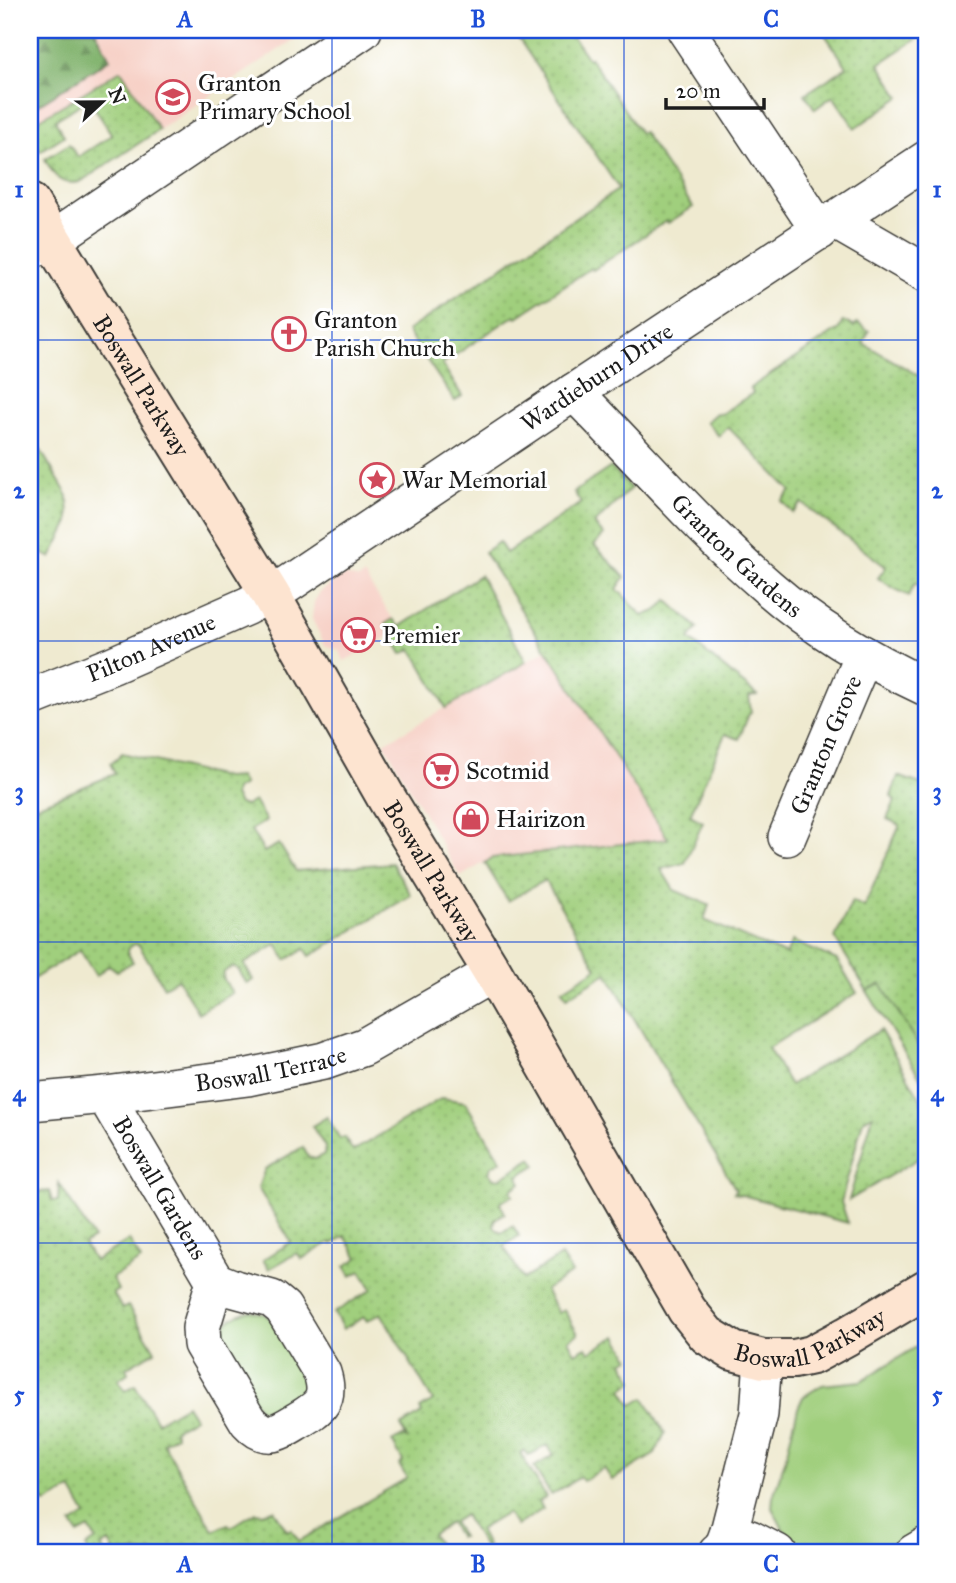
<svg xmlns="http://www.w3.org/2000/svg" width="956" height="1583" font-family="'IM FELL Great Primer',serif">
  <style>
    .built { fill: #f7d1c7 }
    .grass { fill: #a0cf7d; stroke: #5e764c; stroke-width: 2 }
    .forest { fill: url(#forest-firs); stroke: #4e6744; stroke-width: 2 }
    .garden { fill: url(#garden-dots); stroke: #5e764c; stroke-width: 2 }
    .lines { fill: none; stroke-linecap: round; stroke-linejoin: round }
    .street-casing { stroke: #3c3b37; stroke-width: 40 }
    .secondary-casing { stroke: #3c3b37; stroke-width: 42 }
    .street { stroke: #fff; stroke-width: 37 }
    .secondary { stroke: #fde4d0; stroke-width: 38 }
    .grid { fill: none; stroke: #1d4ed8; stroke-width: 2; stroke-opacity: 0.55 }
    .labels { text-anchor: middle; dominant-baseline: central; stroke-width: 6; stroke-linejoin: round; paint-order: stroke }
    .poi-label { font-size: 24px; fill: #1c1c1c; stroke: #fff; text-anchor: start }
    .street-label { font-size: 24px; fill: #1c1c1c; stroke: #fff }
    .neatline { fill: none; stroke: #1d4ed8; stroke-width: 2.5 }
    .grid-label { font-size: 23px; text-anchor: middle; font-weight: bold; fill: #1d4ed8 }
  </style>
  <defs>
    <pattern id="forest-firs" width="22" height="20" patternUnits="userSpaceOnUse" patternTransform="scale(1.75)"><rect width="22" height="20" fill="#80b26c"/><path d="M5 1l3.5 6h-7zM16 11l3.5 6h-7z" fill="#689058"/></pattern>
    <pattern id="garden-dots" width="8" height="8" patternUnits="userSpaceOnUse" patternTransform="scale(1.75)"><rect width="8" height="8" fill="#a0cf7d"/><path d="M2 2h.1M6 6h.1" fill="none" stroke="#89b16b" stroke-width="1.8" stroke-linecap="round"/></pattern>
  </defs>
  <rect width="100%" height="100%" fill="#fff"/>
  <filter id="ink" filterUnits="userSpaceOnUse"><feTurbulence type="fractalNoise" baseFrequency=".0143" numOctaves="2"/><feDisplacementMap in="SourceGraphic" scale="14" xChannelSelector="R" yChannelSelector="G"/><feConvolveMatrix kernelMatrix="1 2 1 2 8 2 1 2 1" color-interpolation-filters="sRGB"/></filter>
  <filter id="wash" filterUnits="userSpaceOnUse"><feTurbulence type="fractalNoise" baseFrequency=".00686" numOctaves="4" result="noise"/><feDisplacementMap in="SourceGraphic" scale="28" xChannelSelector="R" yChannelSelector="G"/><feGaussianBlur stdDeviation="1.57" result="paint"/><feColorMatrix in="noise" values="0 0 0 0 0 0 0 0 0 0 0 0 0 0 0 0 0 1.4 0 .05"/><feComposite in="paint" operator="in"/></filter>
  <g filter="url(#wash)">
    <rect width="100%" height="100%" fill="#efead0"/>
    <g class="built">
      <path d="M30,30h278l-149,100 -38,-60 -91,55z"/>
      <path d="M344,575l15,4 5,-4 34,52 -6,8 -48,26 -5,-11 -14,-5 -13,-26 2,-17 6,-10z"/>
      <path d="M547,650l121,190 -176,18 -32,19 -76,-134z"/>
    </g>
    <g class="grass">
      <path d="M881,983l45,75v29l-59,-96z"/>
      <path d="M251,1311l13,3 8,6 34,58v11l-3,10 -30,15 -14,-5 -40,-63c2,-22 11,-31 32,-35z"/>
      <path d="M926,1341v192l-32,20h-71l-17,-4 -14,-10 -9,-10 -11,-21 1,-11 12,-37 13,-52 5,-11 19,-12 39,-4z"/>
    </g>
    <path class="forest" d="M30,30h65l15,29 -80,51z"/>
    <g class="garden">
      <path d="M513,30h55l20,29 2,-1 50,75 3,-1 50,75 -25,16 -2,-2 -73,49 -2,-2 -74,49 -2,-2 -73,49 20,32 -7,5 -48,-70 212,-142z"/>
      <path d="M822,30h104v3l-47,31 21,33 -45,31 -22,-32 -18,13 -10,-15 42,-27z"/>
      <path d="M121,70l38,60 -79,52c-21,4 -26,-6 -35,-23l24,-15 9,13 34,-22 -23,-36 -34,21 9,16 -24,15 -10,-19v-7z"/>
      <path d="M843,321l11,6 3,-4 12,8 -6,12 63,37v208l-11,-5 -6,13 -16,-8 -15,-10 8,-11 -84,-64 -9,10 -11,-12 9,-10 -63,-64 -9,9 -13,-14 10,-9 5,1 32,-21 -3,-5 89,-59z"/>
      <path d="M34,439l34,57 1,26 -18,36 -19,-10 -2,4v-111z"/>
      <path d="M611,467l20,21 -37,36 10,11 -10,10 31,32 -8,12 26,27 15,-6 9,-10 31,28 -9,11 68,56 -8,1 2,17 -2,1 -10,25 -14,-5 -35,81 13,7 -18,41 -24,6 13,21 35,15 -5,15 82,35 6,-14 45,19 20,33 -89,55 22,37 90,-55 46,78v46l-77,46 24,-85 -10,5 -22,82 7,21 -114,-30 2,-3 -4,-7 -125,-210 -40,24 -5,-7 35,-22 -52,-88 -37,21 -23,-38 7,-5 176,-19 -184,-287 15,-10 7,11 75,-50 -7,-11z"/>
      <path d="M480,575l46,87 -80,46 -34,-59 -10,5 -17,-30 8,-5 6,8z"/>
      <path d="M122,753l104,25 13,-1 5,8 -9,5 -1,6 5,8 6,2 9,-5 12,20 -15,9 13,22 15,-8 17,27 96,-8 19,32 -101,61 -5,-7 -19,11 -9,-16 -33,20 9,16 -6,4 -9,-15 -6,-2 -8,5 -1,6 9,15 -34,20 -20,-34 -14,8 -25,-42 -4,-1 -7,4 -1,4 6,10 -16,9 -8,-6 -13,11 -16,-26 -50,31v-188l6,13 79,-32 -5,-11 6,-3z"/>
      <path d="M898,776l28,10v272l-45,-74 -14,7 -32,-53 17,-37 12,6 36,-82 -13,-6 8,-18 -4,-5z"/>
      <path d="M442,1098l23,4 36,59 -10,6 -2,6 3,4 7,2 33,-21 4,7 -18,11 3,7 -10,7 2,5 -13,8 5,10 -10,6 -1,7 3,4 5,2 11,-6 6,10 -15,10 19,33 38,-23 11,17 -27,17 13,23 6,-3 14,24 -10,6 7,13 11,-6 3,5 28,-16 13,22 -7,4 11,19 -12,8 10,16 12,-7 21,35 -10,21 -43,26 -8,-12 -21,13 -3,-4 -29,18 -17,-28 20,-12 -7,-10 -19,11 -4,-6 -4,3 26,44 -8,5 5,7 -27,17 -9,-13 -28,17 8,16 -3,1 -20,-32 -11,7 9,15h-3l-9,-14 -18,11 9,15 -8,4h-323l4,-2 -5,-9 -8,5 4,6h-15l-4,-6 10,-7 -7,-12 -11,6 -6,-10 14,-9 -15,-26 -26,15 -7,-11 -2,7 -6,4v-311l19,-2 3,10h6l1,-18 34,55 -9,6 10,17 35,-21 12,20 -29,18 6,12 -5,3 9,16 6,-3 27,45 -29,17 2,5 -10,7 7,11 10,-6 22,37 29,-17 8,13 -20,12 2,5 -13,8 51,88 14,-7 3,3 25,-15 6,1 12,-3 13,21 4,-2 8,12 108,-63 -8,-13 4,-4 -11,-19 11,-6 4,2 -6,-12 21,-13 -2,-4 13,-8 -52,-88 -14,8 -3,-4 -21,12 -9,-16 38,-24 -11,-18 -10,5 -6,-10 13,-8 -13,-22 -13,8 -2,-2 -28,17 -5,-6 -28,16 -6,-9 28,-18 -33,-54 7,-19 38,-22 5,10 7,2 9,-5 1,-7 -13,-21 15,-9 13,22 4,-2 9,14z"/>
    </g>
  </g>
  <g filter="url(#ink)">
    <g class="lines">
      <g class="street-casing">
        <g id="street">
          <path d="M686,30l134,201"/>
          <path d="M836,221l90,52"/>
          <path d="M30,250l22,-10 311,-210"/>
          <path id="s1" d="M574,392c65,65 125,136 195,196 47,41 101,73 157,99"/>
          <path id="s2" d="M30,698l83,-33 134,-59 41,-22 286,-192 352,-232"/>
          <path id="s3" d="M787,837l77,-182"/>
          <path id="s4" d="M105,1095l110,186"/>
          <path id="s5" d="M30,1102l75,-7 143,-18 76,-16 40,-14 129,-74"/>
          <path d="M215,1281l20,8 37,10 11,9 39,65c9,28 -3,35 -25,48 -20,12 -31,20 -49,0l-46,-77 -1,-16z"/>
          <path d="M729,1532l21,7 27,14"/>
          <path d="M717,1553l6,-5 6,-16 30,-118 4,-55"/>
          <path d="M914,1553l12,-7"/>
        </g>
      </g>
      <g class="secondary-casing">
        <g id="secondary">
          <path id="s6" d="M30,203l68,113 172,278 117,205 106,174 176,306 18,31 20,25 26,16 30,8h31l18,-4 35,-19 79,-47"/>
        </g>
      </g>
      <use href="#street" class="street"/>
      <use href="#secondary" class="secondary"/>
    </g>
  </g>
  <path class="grid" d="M332,30v1523M624,30v1523M30,340h896M30,641h896M30,942h896M30,1243h896"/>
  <defs>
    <g id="school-ring" transform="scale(1.75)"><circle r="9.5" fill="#fff" stroke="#d1495b" stroke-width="1.5"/><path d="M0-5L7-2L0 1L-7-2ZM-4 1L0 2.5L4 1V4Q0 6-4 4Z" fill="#d1495b"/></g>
    <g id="church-ring" transform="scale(1.75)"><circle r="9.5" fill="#fff" stroke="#d1495b" stroke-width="1.5"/><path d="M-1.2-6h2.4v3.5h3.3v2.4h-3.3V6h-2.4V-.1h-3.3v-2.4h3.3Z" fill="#d1495b"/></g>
    <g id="sight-ring" transform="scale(1.75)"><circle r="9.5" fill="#fff" stroke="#d1495b" stroke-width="1.5"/><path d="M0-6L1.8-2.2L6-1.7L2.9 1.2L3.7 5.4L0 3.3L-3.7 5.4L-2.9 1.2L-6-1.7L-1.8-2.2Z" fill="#d1495b"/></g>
    <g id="supermarket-ring" transform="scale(1.75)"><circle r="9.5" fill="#fff" stroke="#d1495b" stroke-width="1.5"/><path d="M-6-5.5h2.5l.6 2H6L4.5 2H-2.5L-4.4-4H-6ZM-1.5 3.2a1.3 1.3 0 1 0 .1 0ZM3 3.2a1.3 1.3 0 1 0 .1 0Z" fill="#d1495b"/></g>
    <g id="shop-ring" transform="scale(1.75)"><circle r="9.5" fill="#fff" stroke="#d1495b" stroke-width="1.5"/><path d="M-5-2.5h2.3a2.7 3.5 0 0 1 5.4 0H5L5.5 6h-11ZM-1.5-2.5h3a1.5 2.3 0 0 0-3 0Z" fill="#d1495b"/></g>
  </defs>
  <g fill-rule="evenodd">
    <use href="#school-ring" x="173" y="97"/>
    <use href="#church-ring" x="289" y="334"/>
    <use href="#sight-ring" x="377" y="480"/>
    <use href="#supermarket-ring" x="358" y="635"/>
    <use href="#supermarket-ring" x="441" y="771"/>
    <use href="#shop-ring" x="471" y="819"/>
  </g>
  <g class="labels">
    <g class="poi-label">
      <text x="198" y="83">Granton<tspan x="198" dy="28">Primary School</tspan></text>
      <text x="314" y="320">Granton<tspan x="314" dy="28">Parish Church</tspan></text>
      <text x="402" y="480">War Memorial</text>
      <text x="382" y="635">Premier</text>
      <text x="466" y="771">Scotmid</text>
      <text x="496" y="819">Hairizon</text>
    </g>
    <g class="street-label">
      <text stroke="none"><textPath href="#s2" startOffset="654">Wardieburn Drive</textPath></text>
      <text stroke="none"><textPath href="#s6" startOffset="214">Boswall Parkway</textPath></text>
      <text stroke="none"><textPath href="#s1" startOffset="231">Granton Gardens</textPath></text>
      <text stroke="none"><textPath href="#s2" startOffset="131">Pilton Avenue</textPath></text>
      <text stroke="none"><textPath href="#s3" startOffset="100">Granton Grove</textPath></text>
      <text stroke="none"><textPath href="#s6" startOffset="780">Boswall Parkway</textPath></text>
      <text stroke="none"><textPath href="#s5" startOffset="243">Boswall Terrace</textPath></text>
      <text stroke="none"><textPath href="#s4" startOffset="108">Boswall Gardens</textPath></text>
      <text stroke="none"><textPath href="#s6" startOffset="1432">Boswall Parkway</textPath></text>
    </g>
  </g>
  <rect width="956" height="1583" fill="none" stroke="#fff" stroke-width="77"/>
  <g transform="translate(102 102) rotate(68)" stroke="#ffffff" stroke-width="5" paint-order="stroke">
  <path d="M0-5L12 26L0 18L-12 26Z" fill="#1c1c1c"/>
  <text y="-10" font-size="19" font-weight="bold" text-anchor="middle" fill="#1c1c1c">N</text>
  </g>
  <path d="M666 98v10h98v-10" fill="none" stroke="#1c1c1c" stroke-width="3.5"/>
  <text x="676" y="98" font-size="21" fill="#1c1c1c" stroke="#ffffff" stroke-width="5" paint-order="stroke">20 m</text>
  <rect x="38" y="38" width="880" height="1506" class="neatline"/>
  <g class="grid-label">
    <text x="185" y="27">A</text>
    <text x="478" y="27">B</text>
    <text x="771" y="27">C</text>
    <text x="19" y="197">1</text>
    <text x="937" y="197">1</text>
    <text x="19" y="498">2</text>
    <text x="937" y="498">2</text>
    <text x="19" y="799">3</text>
    <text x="937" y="799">3</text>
    <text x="19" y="1101">4</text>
    <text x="937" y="1101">4</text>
    <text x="19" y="1402">5</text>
    <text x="937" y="1402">5</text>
    <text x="185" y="1572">A</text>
    <text x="478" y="1572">B</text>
    <text x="771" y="1572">C</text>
  </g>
</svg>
